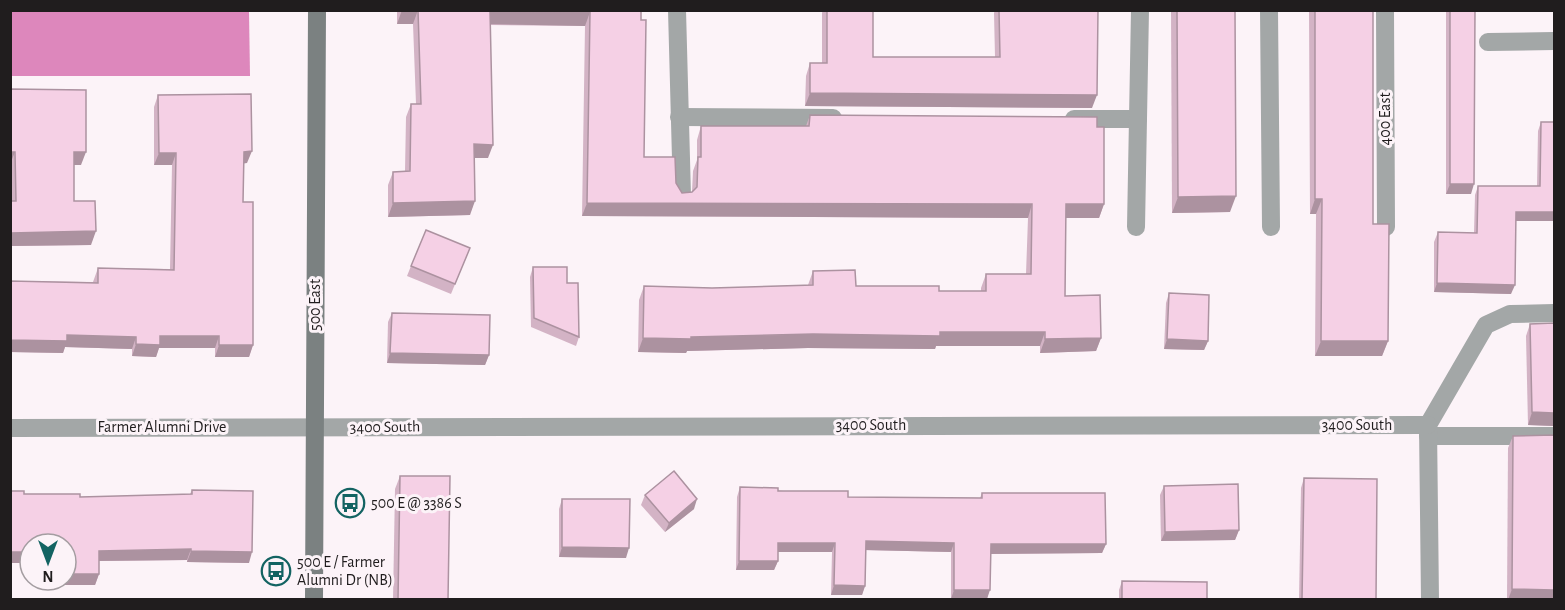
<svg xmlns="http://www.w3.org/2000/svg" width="1565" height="610" font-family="'Alegreya Sans',sans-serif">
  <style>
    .water { fill: #dd87bc }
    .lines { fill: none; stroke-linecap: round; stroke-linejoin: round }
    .lane { stroke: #a3a7a7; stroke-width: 18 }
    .street { stroke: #a3a7a7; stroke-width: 18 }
    .secondary { stroke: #7b8181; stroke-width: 18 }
    .wall { fill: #d3b3c5 }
    .shaded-wall { fill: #ac92a0 }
    .building { fill: #f5d0e5; stroke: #ac92a0; stroke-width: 1.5 }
    .labels { text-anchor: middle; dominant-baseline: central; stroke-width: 6; stroke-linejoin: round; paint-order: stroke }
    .street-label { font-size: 16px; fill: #201d1e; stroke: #fcf3f8 }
    .poi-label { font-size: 16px; fill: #201d1e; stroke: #fcf3f8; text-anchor: start }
  </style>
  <rect width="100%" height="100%" fill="#fcf3f8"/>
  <path class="water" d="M10,11h239l1,65h-239z"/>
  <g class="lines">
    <g class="lane">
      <path d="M677,10l5,186"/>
      <path d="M1269,10l2,217"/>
      <path d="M1385,10l1,217"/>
      <path d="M679,117l154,1"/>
      <path d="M1074,119h64"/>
      <path d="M1136,227l4,-217"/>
      <path d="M1428,436h126"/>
    </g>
    <g class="street">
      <path d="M1488,42l66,-1"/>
      <path d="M1428,425l58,-100 24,-11 44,-1"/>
      <path d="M1428,425l2,175"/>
      <path d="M10,428l1418,-3"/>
    </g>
    <path class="secondary" d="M314,600l3,-590"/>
  </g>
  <g class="wall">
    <path d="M397,10h244l3,147 32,26 6,10 10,-1 1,-21 4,-11v-20l4,-14h105l4,-11 287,12 7,77 -5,14h-33l-1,78 36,42 -5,13 -56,2v-7h-104l-1,3 -127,-1 -121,3 -1,2 -48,-1 1,-52 5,-14 68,2 96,-3 5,-14 43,15 83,5h42v-3l5,-14h40l2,-56 -446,-2 3,-190 -95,-1 -2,133h-14l-4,57 -82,2v-32l5,-13 12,-1 1,-54 5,-13h5l-3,-80h-16z"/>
    <path d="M823,10h50v47h122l-1,-44 1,-3h103l-6,98 -287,-2 1,-30 4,-13h12v-50z"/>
    <path d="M1171,10h64l-5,202 -58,1z"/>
    <path d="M1309,10h64v214l15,117 -6,15h-67l1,-142h-6z"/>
    <path d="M1446,10h29l-4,184h-25z"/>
    <path d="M10,89l71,76h-7v36l17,44 -81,1z"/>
    <path d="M158,95l89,68h-3l-1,39 10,143 -4,12h-34v-9h-56l-3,9 -24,-1v-7l-67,-2 -2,6 -53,-1v-71l83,1 5,-14 72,1 2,-104h-18v-58z"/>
    <path d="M1541,122l13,99h-38l-5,73 -77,-2v-50l4,-10 36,1 1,-38 3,-9h59l1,-55z"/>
    <path d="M470,248l-19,46 -44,-18 4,-10z"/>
    <path d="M533,267l34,16 12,54 -3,9 -45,-19 -1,-50z"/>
    <path d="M1169,293l39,48 -4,9 -40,-1 2,-46z"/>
    <path d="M392,313l97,42 -4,10 -98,-2 1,-41z"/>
    <path d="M1554,323v103l-26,-1 -2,-89 4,-12z"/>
    <path d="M1513,436l41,164h-47l1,-152z"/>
    <path d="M400,476l48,124h-55l2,-111z"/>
    <path d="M1304,478l72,122h-77l2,-112z"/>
    <path d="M1164,486l75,44 -4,10 -74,1 -1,-46z"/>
    <path d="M740,487l108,10 132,1 2,-5 124,51 -4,9 -111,1 -4,45h-36v-47l-85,-2 -1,36 -3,9h-31l1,-43h-54v9l-4,9h-38l1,-73z"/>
    <path d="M192,490l57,73 -62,-1v-2l-88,1v13l-4,11h-61v-5h32l-36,-36 -6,-50 56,3 110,-3z"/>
    <path d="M645,495l49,14 -29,23 -24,-27z"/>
    <path d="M562,499l64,59 -67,-1v-48z"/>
    <path d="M1122,581l85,19h-88v-10z"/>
  </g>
  <g class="shaded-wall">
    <path d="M402,10h16l-5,14h-16z"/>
    <path d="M490,11l100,1 -5,14 -100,-2z"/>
    <path d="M810,93l287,2 -5,13 -287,-2z"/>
    <path d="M474,144l19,1 -5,13h-19z"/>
    <path d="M252,151l-5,12 -7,1 4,-12z"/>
    <path d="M10,152h5l-5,12z"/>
    <path d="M74,152h12l-5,13h-12z"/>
    <path d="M159,153h17l-4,12h-18z"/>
    <path d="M1450,184h24l-3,10h-25z"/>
    <path d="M1236,196l-6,16 -58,1 6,-16z"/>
    <path d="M1315,199h7l-6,15h-6z"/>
    <path d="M475,201l-5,14 -82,2 5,-14z"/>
    <path d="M587,203l445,1 -4,14 -446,-2z"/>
    <path d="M1066,204h38l-5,14h-38z"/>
    <path d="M1516,212h38v9h-42z"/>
    <path d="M96,231l-5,14 -81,1v-13z"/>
    <path d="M1437,283l78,2 -4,9 -77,-2z"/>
    <path d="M940,332h105l-5,14h-104l-1,3 -127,-1 -121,3 -1,2 -48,-1 5,-14z"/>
    <path d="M67,335l69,2 -4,12 -67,-2 -2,6 -53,-1v-12z"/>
    <path d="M160,336h59l-4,12h-56l-3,9 -24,-1 4,-12z"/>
    <path d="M1101,338l-5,13 -56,2 5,-14z"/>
    <path d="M1167,339l41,2 -4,9 -40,-1z"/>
    <path d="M1321,341h67l-6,15h-67z"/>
    <path d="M219,345h34l-4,12h-34z"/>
    <path d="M390,353l99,2 -4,10 -98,-2z"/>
    <path d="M1532,412l22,1v13l-26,-1z"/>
    <path d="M697,499l-3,10 -29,23 4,-9z"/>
    <path d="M1239,530l-4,10 -74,1 4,-9z"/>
    <path d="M866,541l88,2 -3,9 -88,-2z"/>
    <path d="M778,543h57l-3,9h-58z"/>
    <path d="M991,544h115l-4,9 -115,1z"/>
    <path d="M562,547l67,1 -3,10 -67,-1z"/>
    <path d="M191,549l-4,11 -92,1 4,-10z"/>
    <path d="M191,551l61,1 -3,11 -62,-1z"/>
    <rect x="10" y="552" width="20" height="11"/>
    <path d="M739,561h39l-4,9h-38z"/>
    <path d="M66,574h33l-4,11h-61l1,-5h31z"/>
    <path d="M834,585l31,1 -3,9h-31z"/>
    <path d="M1512,589l42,1v10h-46z"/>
    <path d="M954,590h36l-3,9h-36z"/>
  </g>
  <g class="building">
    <path d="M418,10h223v10h5l-2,137h31l1,26 6,10 10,-1 5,-5 1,-30h3v-31h108l1,-11 287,2v10h7v77h-38l-1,92 35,-1 1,43 -56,1v-7h-105v4l-127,-2 -122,3v2l-48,-1 1,-52 68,2 101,-3v-14l42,-1 1,16h83v5h47v-17h45l1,-70 -445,-1 3,-191 -100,-1 3,134 -19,-1 1,57 -82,2v-31l17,-1 1,-67h10z"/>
    <path d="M827,10h46v47h127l-1,-47h99l-1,85 -287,-2v-30h17z"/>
    <path d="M1177,10h58l1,186 -58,1z"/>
    <path d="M1315,10h58v214h16l-1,117h-67l1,-142h-7z"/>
    <path d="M1450,10h25l-1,174h-24z"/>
    <path d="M10,89l76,1v62h-12v49h21l1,30 -86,2v-32h6l-1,-49h-5z"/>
    <path d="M251,94l1,57 -8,1 -1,50h10v143h-34v-9h-59v9l-24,-1v-7l-69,-2v6l-57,-1v-59l88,2v-15l76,2 2,-117h-17l-1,-58z"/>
    <path d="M1541,122h13v90h-38l-1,73 -78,-2 1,-51 39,1 1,-47h62z"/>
    <path d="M426,230l44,18 -15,36 -44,-18z"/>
    <path d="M533,267h34v16h11l1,54 -45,-19z"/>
    <path d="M1169,293l40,2 -1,46 -41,-2z"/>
    <path d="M392,313l98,2 -1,40 -99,-2z"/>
    <path d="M1554,323v90l-22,-1 -2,-88z"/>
    <path d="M1554,435v155l-42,-1 1,-153z"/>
    <path d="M674,471l23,28 -28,24 -24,-28z"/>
    <path d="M400,476h50l-2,124h-50z"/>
    <path d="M1304,478l73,1 -1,121h-74z"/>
    <path d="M1238,484l1,46 -74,2 -1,-46z"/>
    <path d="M740,487l38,1v3h70v6l134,1v-5h123l1,51h-115l-1,46h-36v-47l-88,-2 -1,45 -31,-1 1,-42h-57v18h-39z"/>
    <path d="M192,490l61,1 -1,61 -61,-1v-2l-92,2v23h-33v-30h-36v8h-20v-61h14v3h56v3l112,-3z"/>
    <path d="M562,499h68l-1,49 -67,-1z"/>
    <path d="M1122,581l85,1v18h-85z"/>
  </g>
  <defs>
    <g id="bus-ring" transform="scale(1.5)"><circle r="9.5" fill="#fcf3f8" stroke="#136362" stroke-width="1.5"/><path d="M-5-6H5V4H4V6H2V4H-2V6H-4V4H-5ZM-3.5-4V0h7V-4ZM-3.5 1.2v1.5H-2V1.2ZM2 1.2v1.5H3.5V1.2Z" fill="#136362"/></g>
  </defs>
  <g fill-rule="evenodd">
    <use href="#bus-ring" x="350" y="503"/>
    <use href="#bus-ring" x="276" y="571"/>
  </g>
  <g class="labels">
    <g class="street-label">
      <text transform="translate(1385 119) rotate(-90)">400 East</text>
      <text transform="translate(315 305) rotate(-90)">500 East</text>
      <text x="871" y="425">3400 South</text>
      <text x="1357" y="425">3400 South</text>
      <text x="162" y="427">Farmer Alumni Drive</text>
      <text transform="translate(385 427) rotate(-1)">3400 South</text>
    </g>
    <g class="poi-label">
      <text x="371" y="503">500 E @ 3386 S</text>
      <text x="297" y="562">500 E / Farmer<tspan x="297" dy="18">Alumni Dr (NB)</tspan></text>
    </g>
  </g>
  <rect width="1565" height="610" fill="none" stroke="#201d1e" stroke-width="24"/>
  <g transform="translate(48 562) rotate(180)"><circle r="28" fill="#fcf3f8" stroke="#a49da1" stroke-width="1.5"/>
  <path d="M0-4.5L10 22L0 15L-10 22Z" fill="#136362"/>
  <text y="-9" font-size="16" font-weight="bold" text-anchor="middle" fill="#201d1e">N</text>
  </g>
</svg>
